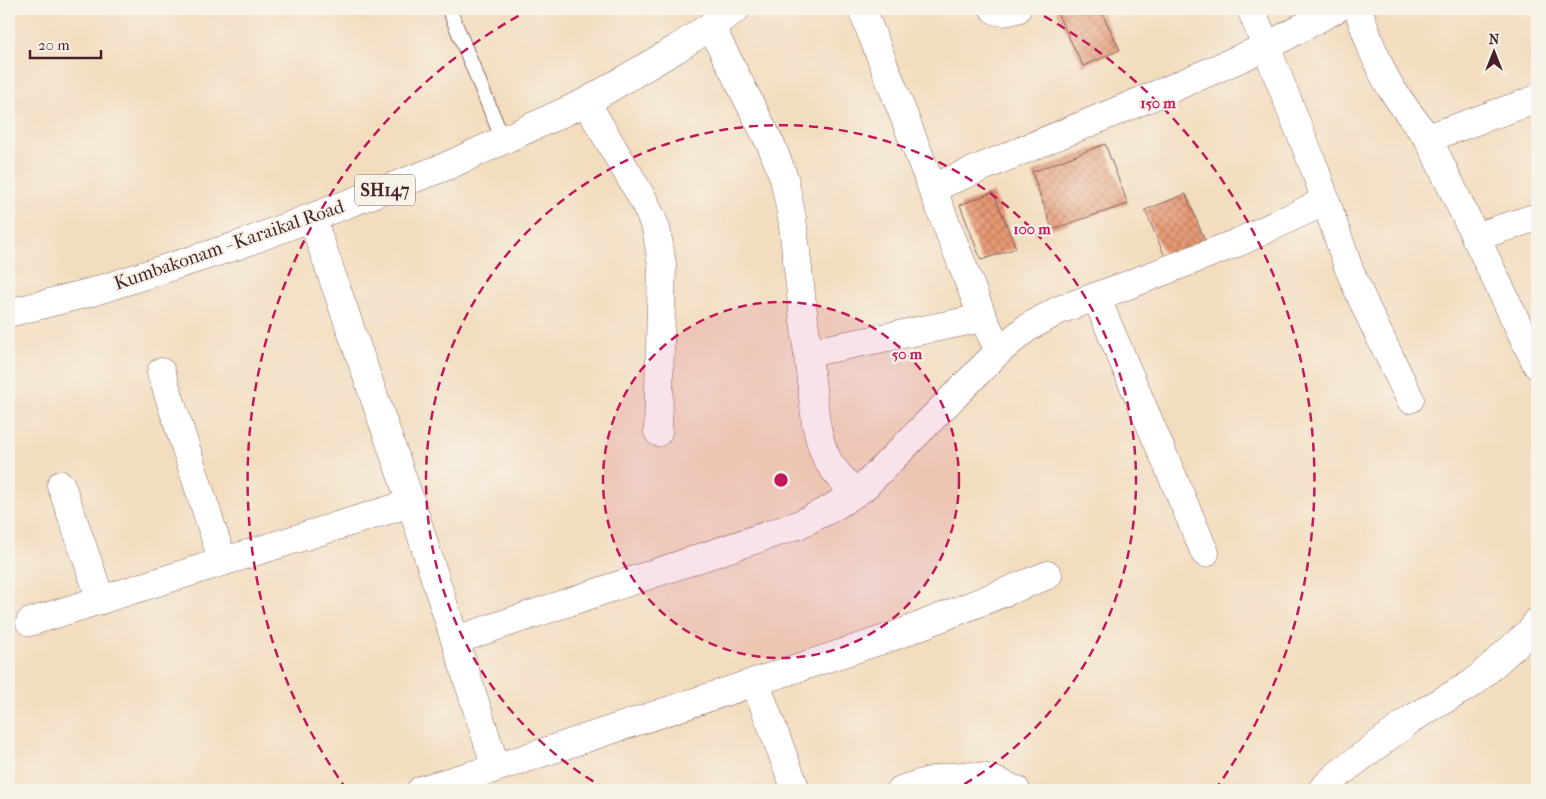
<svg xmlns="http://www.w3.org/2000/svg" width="1546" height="799" font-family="'IM FELL French Canon',serif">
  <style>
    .building { fill: url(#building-cross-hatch) }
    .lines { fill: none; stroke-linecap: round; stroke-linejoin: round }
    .service-casing { stroke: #85625f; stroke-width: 16 }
    .minor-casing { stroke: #85625f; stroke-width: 29 }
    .primary-casing { stroke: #85625f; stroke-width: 29 }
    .service { stroke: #fff; stroke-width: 14 }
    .minor { stroke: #fff; stroke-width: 28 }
    .primary { stroke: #fff; stroke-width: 28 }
    .ring { fill: none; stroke: #c2185b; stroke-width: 2.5; stroke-dasharray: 9 6 }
    .labels { text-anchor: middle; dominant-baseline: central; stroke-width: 4.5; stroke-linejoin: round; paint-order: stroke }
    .shield { fill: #f7f3e8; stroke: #7e5f64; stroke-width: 1 }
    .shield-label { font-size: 18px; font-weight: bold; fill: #4a1f2b }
    .street-label { font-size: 19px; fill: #4a1f2b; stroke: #f7f3e8 }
    .centre { fill: #c2185b; stroke: #f7f3e8; stroke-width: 2.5 }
    .ring-label { font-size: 15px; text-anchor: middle; font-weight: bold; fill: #c2185b; stroke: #f7f3e8; stroke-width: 4.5; stroke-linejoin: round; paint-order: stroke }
  </style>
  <defs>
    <pattern id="building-cross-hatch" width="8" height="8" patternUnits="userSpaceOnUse" patternTransform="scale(1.25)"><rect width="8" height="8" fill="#e89a75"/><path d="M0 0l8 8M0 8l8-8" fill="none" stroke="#be7d60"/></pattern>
  </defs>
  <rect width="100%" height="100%" fill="#f7f3e8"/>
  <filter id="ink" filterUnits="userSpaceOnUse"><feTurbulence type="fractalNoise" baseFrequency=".02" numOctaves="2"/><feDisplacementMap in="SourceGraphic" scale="10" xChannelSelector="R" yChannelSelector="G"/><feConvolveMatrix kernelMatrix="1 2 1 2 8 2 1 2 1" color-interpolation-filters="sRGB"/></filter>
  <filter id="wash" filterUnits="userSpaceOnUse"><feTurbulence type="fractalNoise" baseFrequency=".0096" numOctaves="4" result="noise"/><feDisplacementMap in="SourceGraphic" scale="20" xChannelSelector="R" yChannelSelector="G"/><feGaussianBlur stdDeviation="1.12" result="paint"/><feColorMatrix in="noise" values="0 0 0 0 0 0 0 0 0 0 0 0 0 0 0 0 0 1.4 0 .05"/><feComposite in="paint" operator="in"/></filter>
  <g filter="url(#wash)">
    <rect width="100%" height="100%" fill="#f3ddbf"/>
    <g id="blocks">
      <g class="building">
        <path d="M1061,9h39l20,41 -37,16 -27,-55z"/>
        <path d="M1105,144l23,60 -76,25 -20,-57z"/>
        <path d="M993,192l23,56 -35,12 -21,-55z"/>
        <path d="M1186,194l21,52 -41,13 -21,-49z"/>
      </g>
    </g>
  </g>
  <g filter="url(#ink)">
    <use href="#blocks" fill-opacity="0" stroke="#85625f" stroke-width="1"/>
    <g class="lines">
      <g class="service-casing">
        <path id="service" d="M449,9l54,131"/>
      </g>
      <g class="minor-casing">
        <g id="minor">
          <path d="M862,9l121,309 16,33"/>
          <path d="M994,9c7,5 15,2 23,0"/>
          <path d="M1251,9l63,158 35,102 17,39 44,91"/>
          <path d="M1358,9c9,26 18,54 33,79 11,17 24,34 37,50l109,-39"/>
          <path d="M711,27l61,120 12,31 8,40 24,205c7,36 13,43 39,70"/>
          <path d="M586,102l58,99 12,27 6,36 -4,168"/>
          <path d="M1428,138l109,227"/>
          <path d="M932,188l238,-99 96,-42 70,-38"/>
          <path d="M312,218l99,285 85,265"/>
          <path d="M1475,237l62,-20"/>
          <path d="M1096,297l109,256"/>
          <path d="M808,353l175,-35"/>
          <path d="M161,372l62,190"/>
          <path d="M61,485l40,115"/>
          <path d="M30,622l381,-119"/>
          <path d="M456,640l342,-115 34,-17 31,-20 136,-137 28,-23 32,-18 69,-25 111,-43 87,-41"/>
          <path d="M755,682l41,108"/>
          <path d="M421,790l75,-22 401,-133 151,-60"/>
          <path d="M901,790c28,-10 55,-18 85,-12 10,3 20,8 30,12"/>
          <path d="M1322,790l14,-14 77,-58 60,-35 59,-53 5,-8"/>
        </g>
      </g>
      <g class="primary-casing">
        <path id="primary" d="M9,313l83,-21 147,-47 208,-79 139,-64 90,-53 60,-40"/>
      </g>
      <use href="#service" class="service"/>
      <use href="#minor" class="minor"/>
      <use href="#primary" class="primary"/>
    </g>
  </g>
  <circle cx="781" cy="480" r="178" fill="#c2185b" fill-opacity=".12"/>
  <g class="ring">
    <circle cx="781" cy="480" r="178"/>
    <path d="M606 789A355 355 0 1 1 956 789"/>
    <path d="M347 790A533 533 0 0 1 531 9M1031 9A533 533 0 0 1 1215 790"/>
  </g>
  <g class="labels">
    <rect class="shield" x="355" y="174.5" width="60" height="31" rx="4"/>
    <g class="shield-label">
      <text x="385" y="190">SH147</text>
    </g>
    <g class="street-label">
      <text transform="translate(229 245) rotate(-19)">Kumbakonam - Karaikal Road</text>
    </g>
  </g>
  <circle cx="781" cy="480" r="8" class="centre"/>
  <g class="ring-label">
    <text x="1158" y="108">150 m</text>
    <text x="1032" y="234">100 m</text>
    <text x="907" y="359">50 m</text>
  </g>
  <rect width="1546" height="799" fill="none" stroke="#f7f3e8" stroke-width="30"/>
  <g transform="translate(1494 52)" stroke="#f7f3e8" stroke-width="4" paint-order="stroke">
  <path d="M0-4L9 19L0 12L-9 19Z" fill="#4a1f2b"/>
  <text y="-8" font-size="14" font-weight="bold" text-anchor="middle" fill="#4a1f2b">N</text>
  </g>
  <path d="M30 50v8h71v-8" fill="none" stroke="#4a1f2b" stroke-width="2.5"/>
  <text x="38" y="50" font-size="15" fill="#4a1f2b" stroke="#f7f3e8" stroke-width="4" paint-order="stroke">20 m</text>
</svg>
